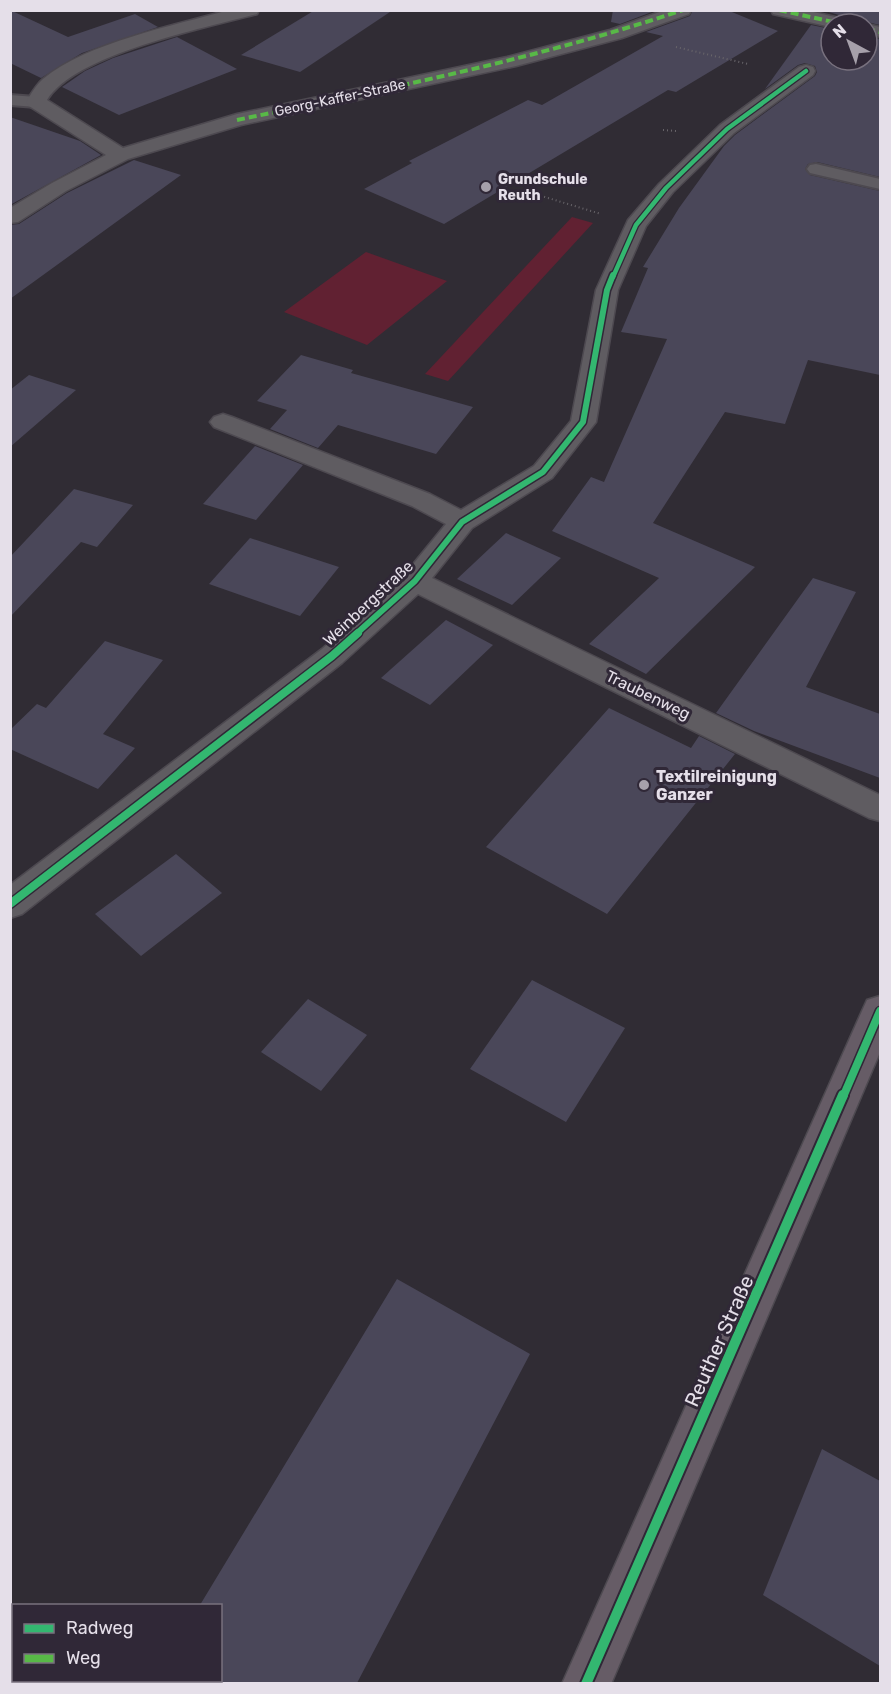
<svg xmlns="http://www.w3.org/2000/svg" width="891" height="1694" font-family="Rubik,sans-serif">
  <style>
    .green { fill: #612132 }
    .building { fill: #4a4759 }
    .lines { fill: none; stroke-linecap: round; stroke-linejoin: round }
    .lane-casing { stroke: #4d4950; stroke-width: 4 }
    .street-casing { stroke: #4d4950; stroke-width: 3 }
    .primary-casing { stroke: #4d4950; stroke-width: 3 }
    .path { stroke: #68656a; stroke-width: 2; stroke-dasharray: 1 3; stroke-linecap: butt }
    .lane { fill: #5f5c61; fill-rule: evenodd }
    .street { fill: #5f5c61; fill-rule: evenodd }
    .primary { fill: #665c66; fill-rule: evenodd }
    .quiet { stroke: #58b947; stroke-width: 4; stroke-dasharray: 8 4; stroke-linecap: butt }
    .cycleway-far3-casing { stroke: #302837; stroke-width: 7 }
    .cycleway-far2-casing { stroke: #302837; stroke-width: 9 }
    .cycleway-far1-casing { stroke: #302837; stroke-width: 11 }
    .cycleway-casing { stroke: #302837; stroke-width: 14 }
    .cycleway-far3 { stroke: #33b770; stroke-width: 4.5 }
    .cycleway-far2 { stroke: #33b770; stroke-width: 6 }
    .cycleway-far1 { stroke: #33b770; stroke-width: 8 }
    .cycleway { stroke: #33b770; stroke-width: 10 }
    .poi-dot { fill: #a6a0aa; stroke: #302837; stroke-width: 2 }
    .labels { text-anchor: middle; dominant-baseline: central; stroke-width: 6; stroke-linejoin: round; paint-order: stroke }
    .far-street-label { font-size: 14px; fill: #e5dfe9; stroke: #302837 }
    .far-poi-label { font-size: 14px; font-weight: bold; fill: #e5dfe9; stroke: #302837; text-anchor: start }
    .street-label { font-size: 16px; fill: #e5dfe9; stroke: #302837 }
    .poi-label { font-size: 16px; font-weight: bold; fill: #e5dfe9; stroke: #302837; text-anchor: start }
    .near-street-label { font-size: 20px; fill: #e5dfe9; stroke: #302837 }
  </style>
  <rect width="100%" height="100%" fill="#302c34"/>
  <g class="green">
    <path d="M572,217l21,6 -145,158 -23,-7z"/>
    <path d="M366,252l81,29 -80,64 -83,-33z"/>
  </g>
  <g class="building">
    <path d="M10,10l58,27 67,-23 23,13 -76,26 -41,25 -31,-15z"/>
    <path d="M315,10h78l-93,62 -59,-17z"/>
    <path d="M613,10h44l-37,14 -9,-2z"/>
    <path d="M693,10h34l51,21 -102,61 -8,-2 -224,134 -80,-35 48,-26 -3,-2 119,-61 14,5 121,-69 -17,-4 44,-16z"/>
    <path d="M822,10h58v15l-13,-3 -14,2 -4,-6z"/>
    <path d="M811,25l20,4v31h36v-24l13,3v138l-63,-15 -9,2 -3,5 5,6 70,16v184l-72,-15 -23,64 -60,-12 -72,111 102,44 -109,107 -57,-30 70,-66 -107,-47 39,-54 13,5 63,-143 -46,-7 27,-64 -5,-1 36,-59 45,-62 11,-11 80,-59 2,-4 -2,-6 -10,-3 -7,2 -33,24z"/>
    <path d="M177,37l60,32 -118,46 -57,-28 23,-16 28,-13z"/>
    <path d="M10,117l70,24 21,14 -91,50z"/>
    <path d="M134,160l47,15 -171,124v-74l9,-1 48,-31z"/>
    <path d="M301,355l52,15 -2,3 122,34 -37,47 -98,-29 -20,23 -48,-19 17,-19 -30,-9z"/>
    <path d="M29,375l47,15 -66,57v-57z"/>
    <path d="M255,446l48,19 -47,55 -53,-16z"/>
    <path d="M74,489l59,16 -36,42 -16,-5 -71,75v-60z"/>
    <path d="M506,533l55,25 -49,47 -55,-26z"/>
    <path d="M250,538l89,29 -39,49 -91,-32z"/>
    <path d="M813,578l43,14 -50,95 74,27v64l-126,-47 -38,-18z"/>
    <path d="M446,620l47,25 -63,60 -49,-27z"/>
    <path d="M105,641l58,19 -60,74 32,14 -37,41 -88,-40v-19l27,-26 9,4z"/>
    <path d="M609,708l82,40 8,-12 36,18 -128,160 -121,-67z"/>
    <path d="M176,854l46,39 -81,63 -46,-42z"/>
    <path d="M532,980l93,48 -59,94 -96,-53z"/>
    <path d="M308,999l59,36 -46,56 -60,-39z"/>
    <path d="M397,1279l133,75 -173,329h-137v-78h-20z"/>
    <path d="M822,1449l58,32v185l-117,-71z"/>
  </g>
  <g class="lines">
    <g class="lane-casing">
      <g id="lane">
        <path d="M10,95l26,2 8,5 -8,5 -26,-2z"/>
        <path d="M816,164l64,15v10l-70,-16 -3,-4 3,-4z"/>
      </g>
    </g>
    <g class="street-casing">
      <g id="street">
        <path d="M229,10h30l-2,4c-52,14 -182,40 -210,86l76,48 114,-34 270,-57 103,-27 55,-20h26l-2,4 -67,24 -106,28 -275,59 -113,34 -62,32 -48,31 -8,1v-15l42,-25 54,-28 -77,-49 -3,-4c5,-8 10,-17 17,-23 45,-37 130,-53 186,-69z"/>
        <path d="M771,10h34l43,10 3,4h-20v3l-58,-13z"/>
        <path d="M866,24h1l13,3v10l-13,-3z"/>
        <path d="M806,65l7,2 2,4 -2,4 -79,58 -61,59 -27,34 -28,64 -22,132 -4,5 -40,51 -80,50 -40,50 448,217v26l-11,-3 -451,-224 -76,69 -320,251 -12,4v-33l312,-236 83,-75 41,-50 -34,-18 -198,-79 -4,-5 4,-5 9,-3 9,3 198,77 31,16 73,-44 37,-45 25,-131 32,-70 31,-36 61,-59 79,-58z"/>
      </g>
    </g>
    <g class="primary-casing">
      <path id="primary" d="M880,996v56l-269,632h-49l300,-673 5,-11z"/>
    </g>
    <g class="path">
      <path d="M676,47l72,17"/>
      <path d="M663,130l13,1"/>
      <path d="M525,191l76,23"/>
    </g>
    <use href="#lane" class="lane"/>
    <use href="#street" class="street"/>
    <use href="#primary" class="primary"/>
    <g class="quiet">
      <path d="M779,10l63,14"/>
      <path d="M867,29l13,3"/>
      <path d="M237,120c150,-31 300,-61 446,-110"/>
    </g>
    <g class="cycleway-far3-casing">
      <path id="cycleway-far3" d="M613,277l23,-52 30,-37 61,-59 79,-58"/>
    </g>
    <g class="cycleway-far2-casing">
      <path id="cycleway-far2" d="M356,634l59,-53 47,-59 81,-50 40,-50 24,-132 6,-15"/>
    </g>
    <g class="cycleway-far1-casing">
      <g id="cycleway-far1">
        <path d="M10,904l322,-248 26,-23"/>
        <path d="M843,1097l37,-86"/>
      </g>
    </g>
    <g class="cycleway-casing">
      <path id="cycleway" d="M586,1684l257,-589"/>
    </g>
    <use href="#cycleway-far3" class="cycleway-far3"/>
    <use href="#cycleway-far2" class="cycleway-far2"/>
    <use href="#cycleway-far1" class="cycleway-far1"/>
    <use href="#cycleway" class="cycleway"/>
  </g>
  <g class="poi-dot">
    <circle cx="486" cy="187" r="6"/>
    <circle cx="644" cy="785" r="6"/>
  </g>
  <g class="labels">
    <g class="far-street-label">
      <text transform="translate(340 98) rotate(-12)">Georg-Kaffer-Straße</text>
    </g>
    <g class="far-poi-label">
      <text x="498" y="179">Grundschule<tspan x="498" dy="16">Reuth</tspan></text>
    </g>
    <g class="street-label">
      <text transform="translate(368 603) rotate(-43)">Weinbergstraße</text>
      <text transform="translate(648 695) rotate(26)">Traubenweg</text>
    </g>
    <g class="poi-label">
      <text x="656" y="776">Textilreinigung<tspan x="656" dy="18">Ganzer</tspan></text>
    </g>
    <g class="near-street-label">
      <text transform="translate(719 1341) rotate(-66)">Reuther Straße</text>
    </g>
  </g>
  <rect width="891" height="1694" fill="none" stroke="#e5dfe9" stroke-width="24"/>
  <rect x="12" y="1604" width="210" height="78" fill="#302837" stroke="#78717e" stroke-width="1.5"/>
  <rect x="24" y="1624" width="30" height="9" fill="#33b770" stroke="#78717e" stroke-width="1.5"/>
  <text x="66" y="1634" font-size="18" fill="#e5dfe9">Radweg</text>
  <rect x="24" y="1654" width="30" height="9" fill="#58b947" stroke="#78717e" stroke-width="1.5"/>
  <text x="66" y="1664" font-size="18" fill="#e5dfe9">Weg</text>
  <g transform="translate(849 42) rotate(319)"><circle r="28" fill="#302837" stroke="#78717e" stroke-width="1.5"/>
  <path d="M0-4.5L10 22L0 15L-10 22Z" fill="#a6a0aa"/>
  <text y="-9" font-size="16" font-weight="bold" text-anchor="middle" fill="#e5dfe9">N</text>
  </g>
</svg>
